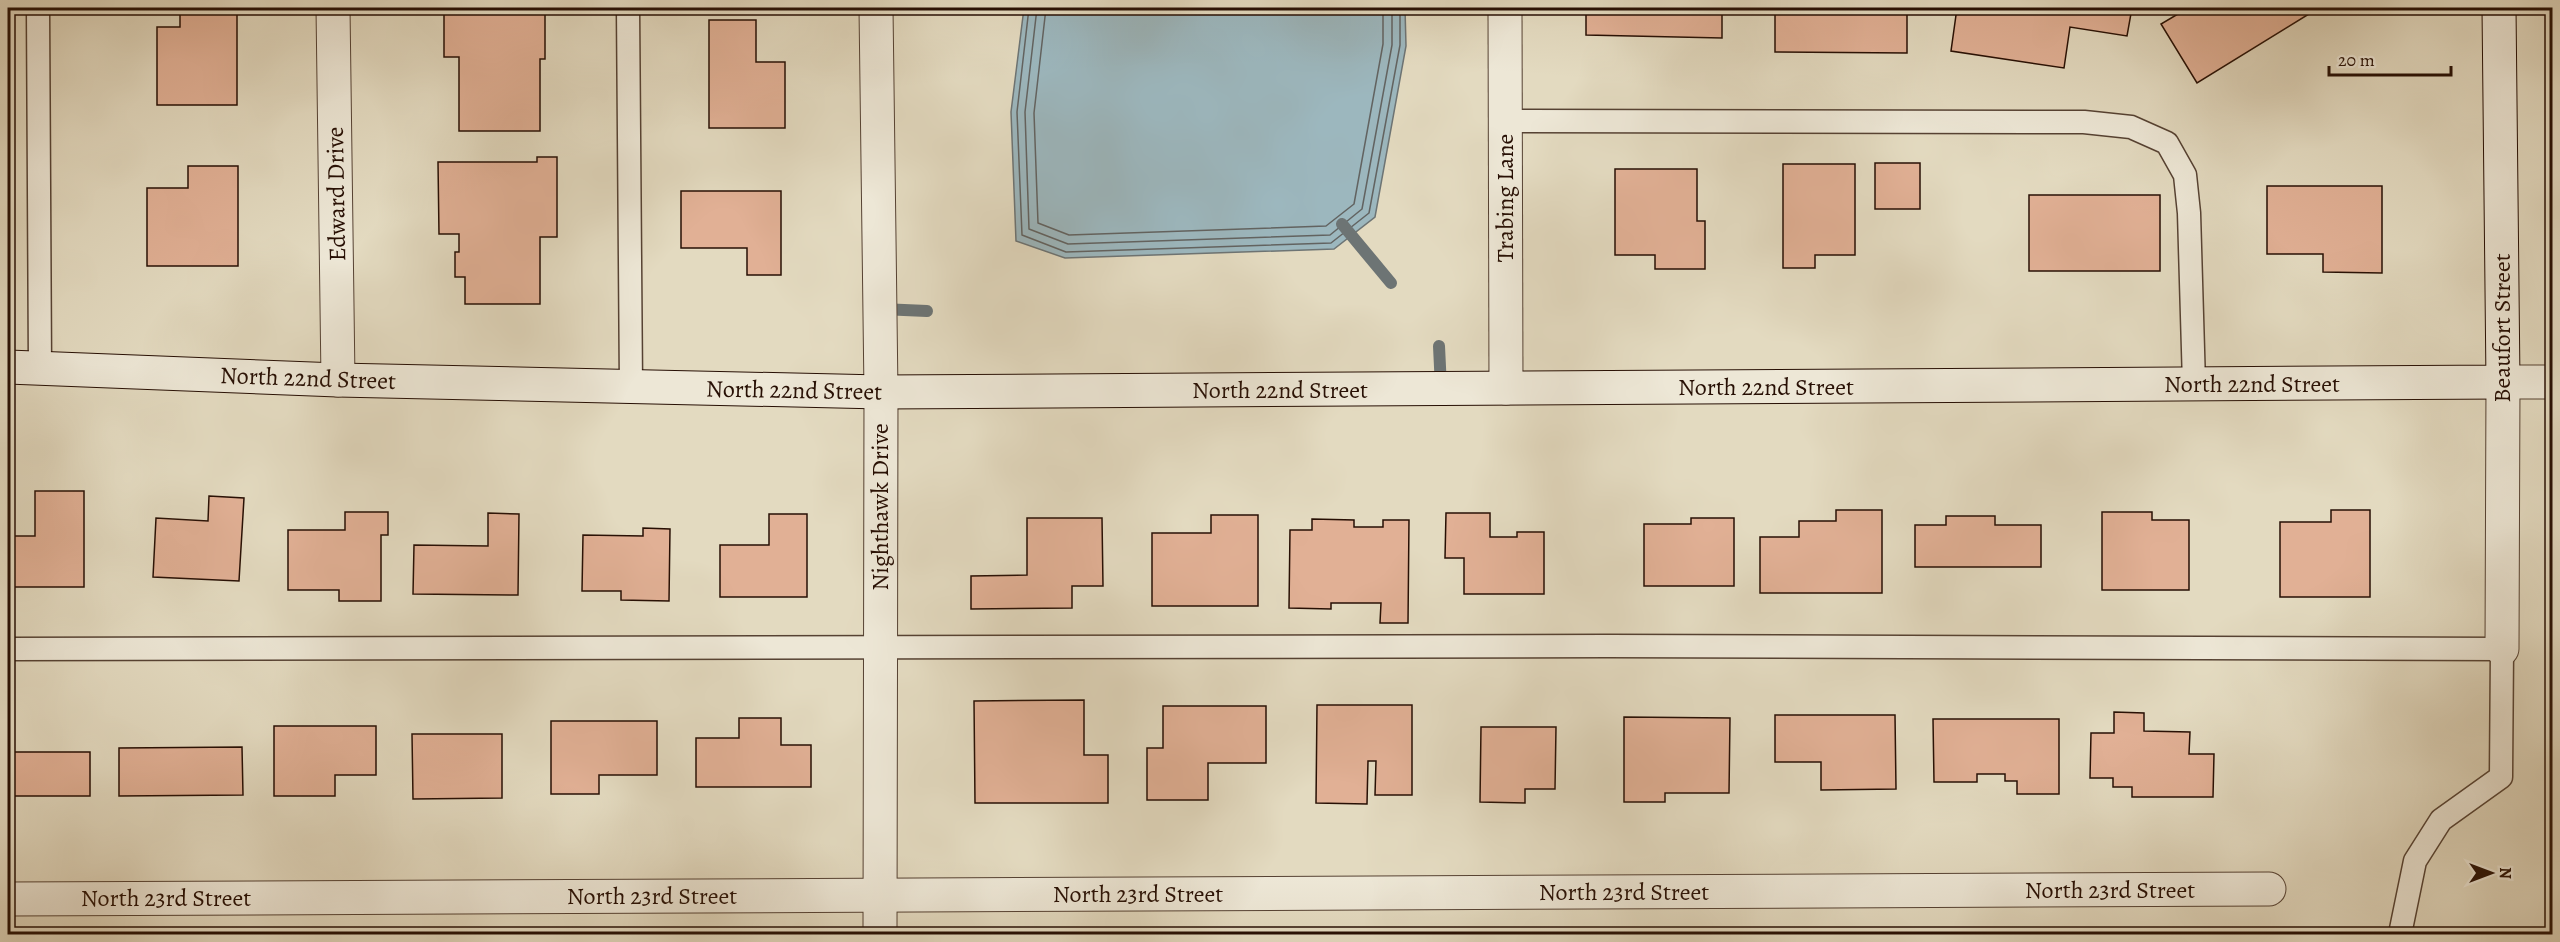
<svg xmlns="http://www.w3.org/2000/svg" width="2560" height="942" font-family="Alegreya,serif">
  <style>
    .water { fill: #9cb7be; stroke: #6d7474; stroke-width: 1.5 }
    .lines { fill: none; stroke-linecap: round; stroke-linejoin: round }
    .shore { stroke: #626361; stroke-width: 1.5 }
    .stream { stroke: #6d7474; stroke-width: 12 }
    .building { fill: #e1b095; stroke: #270f04; stroke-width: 1.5 }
    .lane-casing { stroke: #564233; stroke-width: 25 }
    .street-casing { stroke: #564233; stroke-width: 35 }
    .secondary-casing { stroke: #270f04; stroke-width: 35 }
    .lane { stroke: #ede7d6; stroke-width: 22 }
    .street { stroke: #ede7d6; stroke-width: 33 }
    .secondary { stroke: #ede7d6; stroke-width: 33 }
    .labels { text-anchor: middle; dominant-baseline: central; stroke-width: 4.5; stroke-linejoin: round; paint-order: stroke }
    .street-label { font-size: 24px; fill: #270f04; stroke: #ede7d6 }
  </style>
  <rect width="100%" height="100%" fill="#e3dac0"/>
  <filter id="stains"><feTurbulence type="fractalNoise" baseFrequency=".00333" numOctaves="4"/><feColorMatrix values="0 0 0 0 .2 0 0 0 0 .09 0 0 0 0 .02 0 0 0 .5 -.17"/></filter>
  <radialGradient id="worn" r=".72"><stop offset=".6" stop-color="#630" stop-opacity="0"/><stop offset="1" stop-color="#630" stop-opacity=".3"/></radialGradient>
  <path class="water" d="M1024,8h381l1,38 -31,171 -41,32 -269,9 -49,-17 -5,-129z"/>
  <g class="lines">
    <g class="shore">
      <path d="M1029,8l-12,104 5,123 44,17 265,-9 38,-30 31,-168v-37"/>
      <path d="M1037,8l-12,104 4,117 39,15 262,-9 32,-26 30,-164v-37"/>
      <path d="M1046,8l-12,105 4,110 31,12 257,-9 28,-22 29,-160v-36"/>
    </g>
    <g class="stream">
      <path d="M1342,224l49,59"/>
      <path d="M881,309l46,2"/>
      <path d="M1439,346l2,42"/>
    </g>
  </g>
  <g class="building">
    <path d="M180,8h57v97h-80v-78h23z"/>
    <path d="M444,8h44v4h57v47h-5v72h-81v-74h-15z"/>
    <path d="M1586,8h136v30l-136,-3z"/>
    <path d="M1775,8h132v45l-132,-1z"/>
    <path d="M1957,8h175l-5,28 -57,-9 -6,41 -113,-17z"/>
    <path d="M2188,8h117l4,6 -112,69 -36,-59z"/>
    <path d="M709,20h47v42h29v66h-76z"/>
    <path d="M537,157h20v80h-17v67h-75v-27h-10v-25h4v-18h-20l-1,-72h99z"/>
    <rect x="1875" y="163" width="45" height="46"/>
    <path d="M1783,164h72v91h-40v13h-32z"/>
    <path d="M188,166h50v100h-91v-78h41z"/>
    <path d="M1615,169h82v52h8v48h-50v-14h-40z"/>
    <path d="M2267,186h115v87l-59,-1v-18h-56z"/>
    <path d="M681,191h100v84h-34v-27h-66z"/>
    <rect x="2029" y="195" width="131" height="76"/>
    <path d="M35,491h49v96h-76v-51h27z"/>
    <path d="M209,496l35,2 -5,83 -86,-4 3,-59 52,3z"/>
    <path d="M1836,510h46v83h-122v-56h39v-16h37z"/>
    <path d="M2331,510h39v87h-90v-75h51z"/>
    <path d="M345,512h43v23h-7v66h-42v-11h-51v-60h57z"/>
    <path d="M2102,512h50v8h37v70h-87z"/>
    <path d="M488,513l31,1 -1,81 -105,-1 1,-49 74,1z"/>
    <path d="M1446,513h44v24h27v-5h27v62h-80v-36h-19z"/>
    <path d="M769,514h38v83h-87v-52h49z"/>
    <path d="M1211,515h47v91h-106v-73h59z"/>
    <path d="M1946,516h49v9h46v42h-126v-42h31z"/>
    <path d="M1027,518h75l1,68h-31v22l-101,1v-33l56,-1z"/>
    <path d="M1691,518h43v68h-90v-62h47z"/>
    <path d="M1312,519l42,1v7h29v-7h26l-1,103h-28l1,-20h-50v6l-42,-1 1,-78h22z"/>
    <path d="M643,528l27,1 -1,72 -48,-1v-9h-39l1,-56 60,1z"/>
    <path d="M1084,700v55h24v48h-133l-1,-102z"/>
    <path d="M1317,705h95v90h-37l1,-34h-8l-1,43 -51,-1z"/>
    <path d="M1163,706h103v57h-58v37h-61v-52h16z"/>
    <path d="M2114,712l30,1v18l46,1 -1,22h25l-1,43h-81v-10h-19v-9h-23l1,-45h23z"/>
    <path d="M1775,715h120l1,74 -75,1v-28h-46z"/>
    <path d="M1624,717l106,1 -1,75h-64v9h-41z"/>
    <path d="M739,718h42v27h30v42h-115v-49h43z"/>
    <path d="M1933,719h126v75h-42v-13h-12v-7h-28v8h-43z"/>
    <path d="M551,721h106v54h-58v19h-48z"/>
    <path d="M274,726h102v49h-41v21h-61z"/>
    <path d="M1481,727h75l-1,62h-30v14l-45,-1z"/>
    <path d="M412,734h90v64l-89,1z"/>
    <path d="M242,747l1,48 -124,1v-48z"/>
    <rect x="8" y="752" width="82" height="44"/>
  </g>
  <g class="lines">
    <g class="lane-casing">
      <g id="lane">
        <path d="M38,8l2,361"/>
        <path d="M628,8l3,379"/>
        <path d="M1505,121l579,1 47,5 36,16 18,32 4,38 5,171"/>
        <path d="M8,649l1599,-3 895,3 -1,128 -60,43 -26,41 -15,73"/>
      </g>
    </g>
    <g class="street-casing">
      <g id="street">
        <path d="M333,8l5,372"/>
        <path d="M876,8l5,384 -1,542"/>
        <path d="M1505,8l1,380"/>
        <path d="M2502,649l1,-267h49"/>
        <path d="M8,899l2261,-10"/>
      </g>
    </g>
    <g class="secondary-casing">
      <path id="secondary" d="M8,367l330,13 543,12 1622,-10 -4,-374"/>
    </g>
    <use href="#lane" class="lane"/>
    <use href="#street" class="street"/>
    <use href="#secondary" class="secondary"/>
  </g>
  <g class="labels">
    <g class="street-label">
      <text transform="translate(336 194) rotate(-91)">Edward Drive</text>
      <text transform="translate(1505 198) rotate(-90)">Trabing Lane</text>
      <text transform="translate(2502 328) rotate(-90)">Beaufort Street</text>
      <text transform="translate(308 378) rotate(2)">North 22nd Street</text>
      <text x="2252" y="384">North 22nd Street</text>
      <text x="1766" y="387">North 22nd Street</text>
      <text transform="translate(794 390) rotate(1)">North 22nd Street</text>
      <text x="1280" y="390">North 22nd Street</text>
      <text transform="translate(880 507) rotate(-90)">Nighthawk Drive</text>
      <text x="2110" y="890">North 23rd Street</text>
      <text x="1624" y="892">North 23rd Street</text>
      <text x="1138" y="894">North 23rd Street</text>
      <text x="652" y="896">North 23rd Street</text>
      <text x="166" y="898">North 23rd Street</text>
    </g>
  </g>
  <rect width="2560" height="942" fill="none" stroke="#e3dac0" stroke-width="30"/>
  <rect x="9" y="9" width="2542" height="924" fill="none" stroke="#270f04" stroke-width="3"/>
  <rect x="15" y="15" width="2530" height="912" fill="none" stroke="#270f04" stroke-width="1.5"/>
  <g transform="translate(2491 873) rotate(90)" stroke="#ede7d6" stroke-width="4.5" paint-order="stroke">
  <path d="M0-4.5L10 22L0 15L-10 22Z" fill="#270f04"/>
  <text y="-9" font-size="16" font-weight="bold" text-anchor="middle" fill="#270f04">N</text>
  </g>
  <path d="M2329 66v9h122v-9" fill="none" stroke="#270f04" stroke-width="3"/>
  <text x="2338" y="66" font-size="18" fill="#270f04" stroke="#ede7d6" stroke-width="4.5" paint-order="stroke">20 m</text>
  <rect width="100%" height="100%" filter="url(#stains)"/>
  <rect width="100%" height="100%" fill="url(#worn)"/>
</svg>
